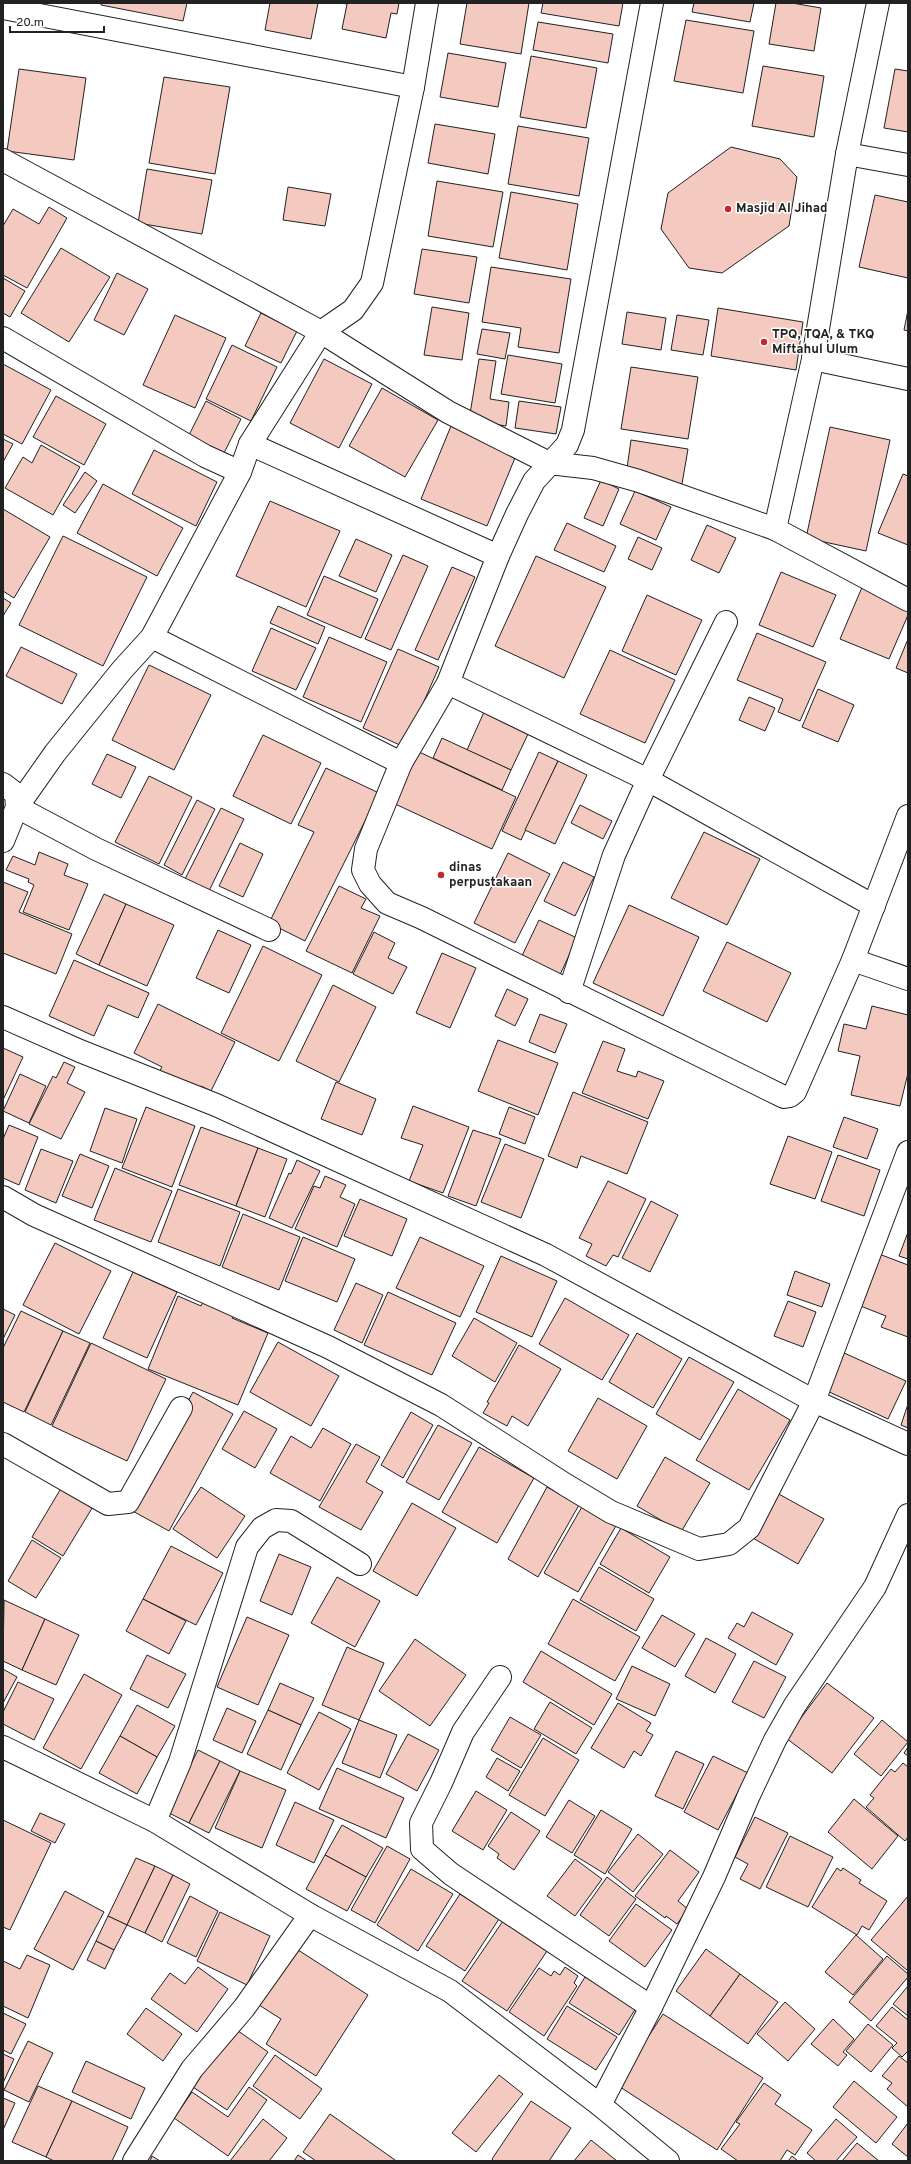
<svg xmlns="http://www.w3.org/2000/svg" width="911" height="2164" font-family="Overpass,sans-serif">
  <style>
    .building { fill: #f3c9c0; stroke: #222 }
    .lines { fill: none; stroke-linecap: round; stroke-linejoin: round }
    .street-casing { stroke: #222; stroke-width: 24 }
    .secondary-casing { stroke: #222; stroke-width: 24 }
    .street { stroke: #fff; stroke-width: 22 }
    .secondary { stroke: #fff; stroke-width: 22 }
    .poi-dot { fill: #c62828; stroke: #fff; stroke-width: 1.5 }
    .labels { text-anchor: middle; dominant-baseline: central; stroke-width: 3; stroke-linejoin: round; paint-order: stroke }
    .poi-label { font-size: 13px; font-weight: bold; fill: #222; stroke: #fff; text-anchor: start }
  </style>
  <rect width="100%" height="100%" fill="#fff"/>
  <g class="building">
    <path d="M101,3h86l-4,18 -82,-16z"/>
    <path d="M270,3h48l-7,36 -46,-9z"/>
    <path d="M341,3h58l-2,11 -6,-1 -5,25 -44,-9 5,-25z"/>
    <path d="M467,3h62l-8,51 -61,-10z"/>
    <path d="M543,3h80l-4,23 -78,-13z"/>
    <path d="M694,3h60l-4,19 -58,-10z"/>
    <path d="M776,3h16l29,5 -7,43 -45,-7z"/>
    <path d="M686,20l68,11 -11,62 -69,-12z"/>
    <path d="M538,22l75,12 -5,29 -75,-13z"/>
    <path d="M448,53l58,10 -8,44 -58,-10z"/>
    <path d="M531,56l66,12 -11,60 -66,-11z"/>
    <path d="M763,66l61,10 -10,61 -62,-11z"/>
    <path d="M19,69l67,9 -12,82 -67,-9z"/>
    <path d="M895,69l13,2v61l-24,-4z"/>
    <path d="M164,77l66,10 -15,87 -66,-11z"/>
    <path d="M435,124l60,10 -7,40 -60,-11z"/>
    <path d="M518,126l71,12 -10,58 -71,-12z"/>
    <path d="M731,147l49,12 17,18 -8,49 -67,47 -33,-5 -28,-39 7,-36z"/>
    <path d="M147,169l65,11 -10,54 -64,-11z"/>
    <path d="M437,181l66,11 -10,55 -65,-11z"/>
    <path d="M288,187l43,7 -6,32 -42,-6z"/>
    <path d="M511,192l67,12 -11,66 -68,-12z"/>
    <path d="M875,195l33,7v76l-49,-11z"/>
    <path d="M49,207l18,11 -40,70 -24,-13v-49l10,-17 26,15z"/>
    <path d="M61,248l49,29 -41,65 -48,-29z"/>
    <path d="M422,249l55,8 -8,46 -55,-9z"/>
    <path d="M491,267l80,12 -12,74 -41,-6 3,-19 -39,-6z"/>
    <path d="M117,273l31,16 -24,46 -30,-15z"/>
    <path d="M3,278l22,13 -15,26 -7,-4z"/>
    <path d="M432,307l37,6 -7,47 -38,-5z"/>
    <path d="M718,308l85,14 -7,48 -85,-14z"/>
    <path d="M908,310v21l-4,-1z"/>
    <path d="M627,312l39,6 -5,32 -39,-6z"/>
    <path d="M261,313l36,18 -16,32 -36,-17z"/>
    <path d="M175,315l51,23 -31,70 -52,-23z"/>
    <path d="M677,315l32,5 -6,35 -32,-5z"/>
    <path d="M482,329l28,4 -5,26 -28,-5z"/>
    <path d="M232,345l45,22 -26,54 -45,-22z"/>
    <path d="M508,355l54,9 -7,39 -54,-9z"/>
    <path d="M324,359l48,25 -33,64 -49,-25z"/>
    <path d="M479,359l17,2 -6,38 19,3 -3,24 -37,-6z"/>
    <path d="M3,364l48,26 -29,54 -19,-10z"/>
    <path d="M631,367l67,10 -10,62 -67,-10z"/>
    <path d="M382,388l56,32 -33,57 -56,-31z"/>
    <path d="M56,396l50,28 -22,41 -51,-28z"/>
    <path d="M206,401l35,18 -17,34 -35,-18z"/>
    <path d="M519,401l42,6 -5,27 -41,-6z"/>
    <path d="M451,426l66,27 -30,73 -66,-27z"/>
    <path d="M830,427l60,13 -24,111 -60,-13z"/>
    <path d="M3,439l10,5 -10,18z"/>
    <path d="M631,440l57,9 -6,35 -56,-9z"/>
    <path d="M41,445l39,22 -27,48 -48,-27 18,-31 9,6z"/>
    <path d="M154,450l63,32 -21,44 -64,-32z"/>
    <path d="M85,472l12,9 -22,32 -12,-8z"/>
    <path d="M903,474l5,2v69l-30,-12z"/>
    <path d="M601,480l18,9 -16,37 -19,-8z"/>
    <path d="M103,484l80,44 -26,48 -80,-43z"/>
    <path d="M635,491l36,16 -15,33 -36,-16z"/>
    <path d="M270,501l70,30 -34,76 -70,-31z"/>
    <path d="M3,509l47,28 -36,61 -11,-7z"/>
    <path d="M567,523l49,23 -12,26 -50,-22z"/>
    <path d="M707,525l29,13 -17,35 -28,-13z"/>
    <path d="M63,536l84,41 -44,89 -84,-41z"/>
    <path d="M638,537l24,11 -10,22 -24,-11z"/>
    <path d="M356,539l36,16 -16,37 -37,-16z"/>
    <path d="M403,555l25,11 -37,84 -26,-11z"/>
    <path d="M536,556l70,31 -42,91 -69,-32z"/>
    <path d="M452,567l23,10 -37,83 -23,-10z"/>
    <path d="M781,572l55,23 -23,52 -54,-22z"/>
    <path d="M324,576l54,23 -17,39 -54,-23z"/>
    <path d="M863,585l45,20v10l-19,44 -49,-20z"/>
    <path d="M647,595l55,25 -26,55 -54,-24z"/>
    <path d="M3,598l8,5 -8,13z"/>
    <path d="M278,606l47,21 -7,17 -48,-21z"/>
    <path d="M271,628l45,20 -20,42 -44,-19z"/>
    <path d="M757,633l69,29 -26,59 -22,-9 5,-13 -46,-19z"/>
    <path d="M329,637l58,25 -26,60 -58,-25z"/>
    <path d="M908,639v34l-12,-5z"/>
    <path d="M21,647l56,27 -15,30 -56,-28z"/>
    <path d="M398,649l41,18 -35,80 -41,-19z"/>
    <path d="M610,650l65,30 -30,63 -65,-29z"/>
    <path d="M149,665l62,30 -37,75 -62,-30z"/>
    <path d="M818,689l36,16 -16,37 -36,-15z"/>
    <path d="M749,697l26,11 -10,23 -26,-11z"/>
    <path d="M484,712l45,20 -18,38 -44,-20z"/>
    <path d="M263,735l58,28 -30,61 -58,-28z"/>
    <path d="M442,738l69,32 -9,20 -69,-32z"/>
    <path d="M417,751l99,46 -24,52 -99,-46z"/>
    <path d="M539,752l19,9 -37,79 -19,-9z"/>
    <path d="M107,754l29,13 -15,31 -29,-14z"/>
    <path d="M558,761l29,14 -32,69 -30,-14z"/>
    <path d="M326,768l53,25 -74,148 -36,-18 45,-91 -16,-7z"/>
    <path d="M149,776l43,21 -33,67 -44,-22z"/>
    <path d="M197,800l18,9 -33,66 -18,-10z"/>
    <path d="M580,805l32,16 -9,18 -32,-16z"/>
    <path d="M221,808l23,11 -35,72 -24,-12z"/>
    <path d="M704,832l56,27 -33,66 -56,-27z"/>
    <path d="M240,843l23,11 -20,43 -24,-11z"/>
    <path d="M39,852l29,12 -4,11 24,9 -19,46 -46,-18 11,-27 -6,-3 1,-3 -23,-9 7,-14 22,9z"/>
    <path d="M508,853l42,21 -35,69 -41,-20z"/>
    <path d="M563,862l31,15 -19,39 -31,-15z"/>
    <path d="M3,882l25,10 -9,20 53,22 -16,40 -53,-21z"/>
    <path d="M339,886l27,13 -5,9 19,8 -28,57 -46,-22z"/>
    <path d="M104,894l22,10 -27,61 -23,-11z"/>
    <path d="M126,904l48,21 -27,61 -48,-21z"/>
    <path d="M629,905l70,32 -36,79 -70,-33z"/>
    <path d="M539,920l38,18 -19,41 -38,-19z"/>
    <path d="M218,930l33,15 -22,48 -33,-15z"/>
    <path d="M374,932l21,11 -7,15 19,9 -14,27 -40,-20z"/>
    <path d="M727,942l64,31 -24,49 -64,-31z"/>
    <path d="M263,946l59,29 -43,86 -58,-28z"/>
    <path d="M442,953l34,15 -26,60 -34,-15z"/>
    <path d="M74,960l75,33 -11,25 -30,-13 -14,31 -45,-20z"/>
    <path d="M333,985l43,22 -37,75 -43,-21z"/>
    <path d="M507,989l21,10 -13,27 -20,-10z"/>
    <path d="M158,1004l77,38 -24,49 -10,-5 -4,7 -39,-19 4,-7 -28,-14z"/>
    <path d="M872,1006l36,9v58l-8,33 -49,-11 9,-39 -22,-5 6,-27 22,5z"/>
    <path d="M540,1014l27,10 -12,29 -26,-11z"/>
    <path d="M498,1040l60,23 -20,52 -60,-24z"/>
    <path d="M603,1041l22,8 -8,22 19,6 2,-6 26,10 -16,38 -66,-26z"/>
    <path d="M3,1048l20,9 -20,43z"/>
    <path d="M64,1062l11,5 -8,16 18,9 -24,47 -32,-15 24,-48 3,2z"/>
    <path d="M20,1074l26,12 -17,37 -26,-12z"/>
    <path d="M336,1082l40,17 -14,36 -41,-16z"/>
    <path d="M573,1092l75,30 -21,52 -46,-18 -4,12 -29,-12z"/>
    <path d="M413,1106l56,21 -26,66 -34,-12 14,-36 -22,-7z"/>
    <path d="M146,1107l49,19 -23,61 -50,-19z"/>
    <path d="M509,1107l26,10 -10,27 -26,-10z"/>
    <path d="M105,1108l32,11 -15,44 -32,-12z"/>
    <path d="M844,1117l34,12 -11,30 -34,-12z"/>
    <path d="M9,1125l29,12 -19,48 -16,-7v-39z"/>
    <path d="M201,1127l57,21 -22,58 -57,-21z"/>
    <path d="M473,1130l28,9 -25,67 -28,-10z"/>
    <path d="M788,1136l44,16 -17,47 -45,-15z"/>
    <path d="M505,1144l39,15 -23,59 -40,-16z"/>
    <path d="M258,1148l29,11 -22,58 -29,-11z"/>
    <path d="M41,1149l32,12 -17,42 -31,-13z"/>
    <path d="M80,1154l29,12 -17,42 -30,-12z"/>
    <path d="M838,1155l42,15 -16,46 -43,-15z"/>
    <path d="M297,1160l23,11 -28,57 -23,-10 20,-45 2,1z"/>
    <path d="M115,1168l57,23 -21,51 -57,-22z"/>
    <path d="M325,1176l21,9 -6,12 15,7 -18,43 -42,-18 19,-43 6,2z"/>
    <path d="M608,1181l38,18 -28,58 -5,-2 -7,11 -20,-10 6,-12 -13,-6z"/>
    <path d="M178,1189l62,23 -20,54 -62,-24z"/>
    <path d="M360,1199l47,20 -15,37 -48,-20z"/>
    <path d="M651,1201l27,14 -28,57 -28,-14z"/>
    <path d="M243,1214l57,23 -21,53 -57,-23z"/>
    <path d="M908,1232v27l-9,-3z"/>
    <path d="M303,1237l52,22 -18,43 -52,-21z"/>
    <path d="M420,1237l64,29 -24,51 -64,-29z"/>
    <path d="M55,1243l56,28 -32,63 -56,-29z"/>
    <path d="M879,1254l29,11v72l-27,-10 5,-11 -28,-11z"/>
    <path d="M501,1256l56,25 -25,56 -56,-25z"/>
    <path d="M795,1271l35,13 -8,23 -35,-12z"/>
    <path d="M133,1272l44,20 -30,66 -44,-20z"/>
    <path d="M356,1283l27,12 -21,48 -28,-13z"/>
    <path d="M388,1292l68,31 -24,52 -68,-30z"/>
    <path d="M178,1296l23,10 4,-8 31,12 -4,8 36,15 -30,72 -90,-36z"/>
    <path d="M565,1298l64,37 -27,45 -63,-36z"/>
    <path d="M788,1301l28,11 -13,35 -29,-11z"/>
    <path d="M3,1309l12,6 -12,24z"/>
    <path d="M21,1311l42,20 -39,81 -21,-10v-54z"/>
    <path d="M474,1318l43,25 -22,39 -43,-26z"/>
    <path d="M63,1331l27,12 -39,82 -26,-13z"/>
    <path d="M637,1333l45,26 -29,49 -44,-26z"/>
    <path d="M278,1342l61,34 -28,50 -61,-34z"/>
    <path d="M91,1343l75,36 -39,82 -75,-35z"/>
    <path d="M519,1345l42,24 -33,57 -16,-10 -5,10 -24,-13 6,-10 -2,-1z"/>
    <path d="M842,1352l64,29 -18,38 -63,-29z"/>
    <path d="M689,1357l45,25 -34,58 -44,-26z"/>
    <path d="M738,1389l52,31 -41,70 -53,-30z"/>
    <path d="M193,1392l40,22 -64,117 -40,-22z"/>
    <path d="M598,1398l49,28 -30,53 -49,-28z"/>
    <path d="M908,1404v24l-7,-3z"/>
    <path d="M244,1411l33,18 -22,39 -33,-19z"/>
    <path d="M411,1412l22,13 -30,53 -22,-13z"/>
    <path d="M438,1425l34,18 -33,57 -33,-18z"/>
    <path d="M323,1428l28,16 -31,57 -50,-28 21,-37 20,12z"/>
    <path d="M356,1444l24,13 -14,25 17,10 -22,38 -42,-23z"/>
    <path d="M479,1447l55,31 -37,65 -55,-31z"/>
    <path d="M665,1457l45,26 -29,49 -44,-26z"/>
    <path d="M63,1485l34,15 -34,56 -31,-19z"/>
    <path d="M201,1487l44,29 -28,42 -44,-29z"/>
    <path d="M547,1487l32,18 -41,72 -30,-18z"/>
    <path d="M777,1493l47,26 -26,45 -47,-27z"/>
    <path d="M412,1503l44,25 -39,68 -44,-25z"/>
    <path d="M583,1505l34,19 -39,68 -34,-19z"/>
    <path d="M621,1528l49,29 -21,36 -49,-29z"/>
    <path d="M32,1540l29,18 -25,40 -28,-17z"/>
    <path d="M171,1546l52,27 -27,52 -53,-26z"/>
    <path d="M279,1554l32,13 -19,48 -32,-14z"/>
    <path d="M599,1567l55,32 -18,32 -56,-31z"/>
    <path d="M337,1577l43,24 -25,46 -44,-24z"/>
    <path d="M143,1599l43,22 -17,33 -43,-23z"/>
    <path d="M573,1599l67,38 -25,44 -67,-37z"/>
    <path d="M4,1600l41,19 -23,51 -19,-9z"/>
    <path d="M752,1612l41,22 -17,31 -48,-27 9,-15 7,4z"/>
    <path d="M662,1615l33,19 -20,33 -33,-19z"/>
    <path d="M247,1617l42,18 -31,70 -41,-18z"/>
    <path d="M45,1619l34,16 -23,50 -34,-15z"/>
    <path d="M706,1638l30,16 -21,39 -30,-17z"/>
    <path d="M415,1639l51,36 -36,51 -51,-35z"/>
    <path d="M347,1647l37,16 -25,57 -37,-15z"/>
    <path d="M541,1651l71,43 -18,31 -71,-43z"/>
    <path d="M147,1655l39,19 -18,34 -38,-19z"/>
    <path d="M754,1661l32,16 -22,41 -32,-16z"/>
    <path d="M632,1666l38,18 -15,32 -39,-17z"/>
    <path d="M3,1669l14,8 -14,26z"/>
    <path d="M84,1674l38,21 -41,74 -38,-21z"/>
    <path d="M18,1682l36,17 -20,41 -31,-16v-12z"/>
    <path d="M280,1683l34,15 -13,27 -33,-15z"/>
    <path d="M827,1683l47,35 -42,55 -46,-35z"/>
    <path d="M550,1702l42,26 -16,26 -42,-25z"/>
    <path d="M618,1703l33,20 -5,8 7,4 -12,21 -7,-5 -10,17 -33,-20z"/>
    <path d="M137,1705l38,21 -18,31 -37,-21z"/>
    <path d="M227,1708l29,13 -14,32 -29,-13z"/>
    <path d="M268,1710l33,15 -20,45 -34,-16z"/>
    <path d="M319,1712l32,17 -32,61 -32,-17z"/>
    <path d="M510,1717l31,18 -20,33 -30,-18z"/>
    <path d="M359,1720l38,15 -17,43 -38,-15z"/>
    <path d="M882,1720l26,22 -27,34 -27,-22z"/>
    <path d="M408,1734l31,16 -22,41 -31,-17z"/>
    <path d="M120,1736l37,21 -20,37 -38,-21z"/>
    <path d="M543,1738l36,22 -34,56 -36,-21z"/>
    <path d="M908,1747v9l-4,-3z"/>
    <path d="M198,1750l22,11 -31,62 -22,-11z"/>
    <path d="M676,1751l28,13 -21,45 -28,-13z"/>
    <path d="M713,1756l35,17 -30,57 -34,-18z"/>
    <path d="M497,1758l23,13 -12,20 -22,-14z"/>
    <path d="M220,1761l20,10 -31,62 -20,-10z"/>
    <path d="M903,1763l5,4v70l-3,4 -39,-34 8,-9 -4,-3 21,-26 4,3z"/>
    <path d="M337,1768l67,30 -18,40 -67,-29z"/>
    <path d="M240,1771l46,19 -24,58 -47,-20z"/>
    <path d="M476,1791l31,19 -24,40 -31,-19z"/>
    <path d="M854,1799l44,37 -26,33 -44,-37z"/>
    <path d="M569,1800l26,16 -23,37 -26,-16z"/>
    <path d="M295,1802l39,18 -20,43 -38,-18z"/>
    <path d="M601,1810l31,19 -27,45 -31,-19z"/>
    <path d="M511,1812l29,19 -26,39 -17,-12 2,-4 -11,-8z"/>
    <path d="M40,1813l25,11 -10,19 -24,-12z"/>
    <path d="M755,1817l33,16 -28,56 -20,-10 8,-15 -13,-7z"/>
    <path d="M3,1820l48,23 -41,87 -7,-3z"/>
    <path d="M342,1825l41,23 -17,29 -41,-22z"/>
    <path d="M638,1834l25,20 -30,38 -25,-20z"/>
    <path d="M790,1836l43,21 -25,50 -42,-20z"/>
    <path d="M387,1846l23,13 -35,64 -24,-13z"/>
    <path d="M670,1850l29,22 -21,29 10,8 -11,15 -11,-8 -1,2 -30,-22z"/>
    <path d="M325,1855l41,22 -19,34 -41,-22z"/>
    <path d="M136,1858l19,8 -28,59 -19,-9z"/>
    <path d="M575,1859l27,20 -27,37 -28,-20z"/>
    <path d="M155,1866l18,9 -28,58 -18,-8z"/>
    <path d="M837,1868l4,3 2,-3 18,12 -2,3 28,18 -18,29 -7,-4 -5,9 -45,-28z"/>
    <path d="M411,1869l42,25 -35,57 -41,-26z"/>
    <path d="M173,1875l17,9 -28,58 -17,-9z"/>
    <path d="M607,1877l29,22 -27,37 -29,-21z"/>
    <path d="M65,1891l39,21 -31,58 -39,-21z"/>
    <path d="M460,1894l39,25 -34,52 -39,-25z"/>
    <path d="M190,1896l28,15 -22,46 -29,-14z"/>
    <path d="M908,1896v75l-37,-31z"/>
    <path d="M636,1904l36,26 -27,37 -36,-26z"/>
    <path d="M220,1912l50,24 -23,49 -50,-24z"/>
    <path d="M108,1916l19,9 -13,25 -18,-9z"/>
    <path d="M503,1921l44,30 -40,60 -45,-30z"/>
    <path d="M856,1935l27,24 -30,36 -28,-23z"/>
    <path d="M96,1941l18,9 -9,19 -18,-9z"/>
    <path d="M295,1948l73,47 -52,81 -50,-32 15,-25 -22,-14z"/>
    <path d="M706,1949l34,25 -30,42 -34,-25z"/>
    <path d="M27,1955l23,10 -22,53 -25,-12v-45l17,8z"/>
    <path d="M887,1956l21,18v3l-37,44 -22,-19z"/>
    <path d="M198,1967l30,22 -31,43 -46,-33 19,-26 15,11z"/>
    <path d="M565,1967l13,9 -4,7 3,3 -33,50 -35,-24 30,-44 12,8 3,-5 6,4z"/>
    <path d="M740,1974l38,28 -30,42 -38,-28z"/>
    <path d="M585,1977l51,31 -17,27 -50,-32z"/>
    <path d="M908,1986v30l-15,-12z"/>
    <path d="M785,2002l30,27 -27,32 -31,-27z"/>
    <path d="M567,2006l50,31 -21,33 -49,-31z"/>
    <path d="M892,2007l16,13v31l-6,6 -10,-9 5,-5 -21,-17z"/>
    <path d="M146,2008l36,26 -19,27 -36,-27z"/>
    <path d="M3,2013l23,11 -15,30 -8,-4z"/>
    <path d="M663,2014l100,64 -46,72 -100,-65z"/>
    <path d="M833,2019l21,20 -11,13 4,3 -9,11 -27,-22z"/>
    <path d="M868,2024l25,21 -22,27 -25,-21z"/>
    <path d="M234,2028l34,24 -41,58 -34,-23z"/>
    <path d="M28,2041l25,12 -24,49 -25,-12z"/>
    <path d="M3,2054l11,5 -11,24z"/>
    <path d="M275,2055l47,34 -22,30 -47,-33z"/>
    <path d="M899,2056l9,7v44l-21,-18 5,-6 -10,-7z"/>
    <path d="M86,2061l59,27 -14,31 -59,-27z"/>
    <path d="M499,2075l24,19 -47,58 -24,-19z"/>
    <path d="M854,2081l43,36 -21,26 -43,-36z"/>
    <path d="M764,2083l17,12 -6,9 37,26 -17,25 -8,-5 -7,11h-42l-17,-12 19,-25 -4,-2z"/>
    <path d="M38,2086l34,15 -26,56 -34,-15z"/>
    <path d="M249,2087l18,13 -39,56 -54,-38 18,-26 36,25z"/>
    <path d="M3,2098l12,5 -12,27z"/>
    <path d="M72,2101l56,26 -16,34h-58l-8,-4z"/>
    <path d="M531,2101l40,27 -22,33h-55l-2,-2z"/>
    <path d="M330,2114l65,46 -1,1h-78l-13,-9z"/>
    <path d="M263,2119l24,19 -18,23h-39z"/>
    <path d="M836,2119l21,18 -21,24h-20l-9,-8z"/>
    <path d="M908,2123v34l-16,-13z"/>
    <path d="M591,2140l26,21h-43z"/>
    <path d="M857,2143l22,18h-37z"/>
    <path d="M298,2155l9,6h-13z"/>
    <path d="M152,2156l8,5h-10z"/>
    <path d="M792,2156l6,5h-10z"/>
  </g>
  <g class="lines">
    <g class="street-casing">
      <g id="street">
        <path d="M878,3l-31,151 -34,205 -38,170 133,71"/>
        <path d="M3,8l410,79"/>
        <path d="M847,154l61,11"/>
        <path d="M3,160l318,172 127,80 101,51 44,5 46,13 136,48"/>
        <path d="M3,338l202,118 35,16"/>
        <path d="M813,359l95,20"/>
        <path d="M250,444l248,112"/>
        <path d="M152,637l249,126 -35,86 -3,21 7,14 17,19 35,15 362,179 6,-1 5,-4 58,-132 55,-144"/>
        <path d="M448,683l200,97 78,-158"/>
        <path d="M401,763l47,-80 50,-127 19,-42 17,-33 33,-36 6,-15 79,-427"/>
        <path d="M3,784l13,10 1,13 79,42 173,81"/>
        <path d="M3,841l14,-34 38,-54 67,-83 30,-33 88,-165 10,-28 71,-112 32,-22 19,-27 41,-196 14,-84"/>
        <path d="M853,960l55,19"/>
        <path d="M569,992l45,-137 34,-75 226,126"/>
        <path d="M3,1017l77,34 136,54 330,150 268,146 94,43"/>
        <path d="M3,1197l31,18 294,132 113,58 125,80 45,27 88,37 30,-5 20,-16 65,-127 94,-249"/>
        <path d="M3,1444l105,60 20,-2 53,-94"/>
        <path d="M500,1677l-37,55 -22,51 -20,40 1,26 29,25 200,133"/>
        <path d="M155,1821l25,-59 67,-215 15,-19 14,-8 15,1 69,43"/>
        <path d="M600,2105l51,-98 63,-130 35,-82 26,-55 20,-35 80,-118 33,-72"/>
        <path d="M134,2161l58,-92 52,-61 66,-93"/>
      </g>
    </g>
    <g class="secondary-casing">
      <path id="secondary" d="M3,1747l152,74 155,94 140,76 150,114 68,56"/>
    </g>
    <use href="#street" class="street"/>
    <use href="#secondary" class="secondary"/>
  </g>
  <g class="poi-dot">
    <circle cx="728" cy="209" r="4"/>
    <circle cx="764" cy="342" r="4"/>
    <circle cx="441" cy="875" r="4"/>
  </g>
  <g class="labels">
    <g class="poi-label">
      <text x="736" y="209">Masjid Al Jihad</text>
      <text x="772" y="335">TPQ, TQA, &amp; TKQ<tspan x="772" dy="15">Miftahul Ulum</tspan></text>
      <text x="449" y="868">dinas<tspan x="449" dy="15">perpustakaan</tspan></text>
    </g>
  </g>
  <rect width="911" height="2164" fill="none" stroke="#222222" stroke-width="8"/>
  <path d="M10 26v6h94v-6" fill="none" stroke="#222222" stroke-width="2"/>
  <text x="16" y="26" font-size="12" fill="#222222" stroke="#ffffff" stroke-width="3" paint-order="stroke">20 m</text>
</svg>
